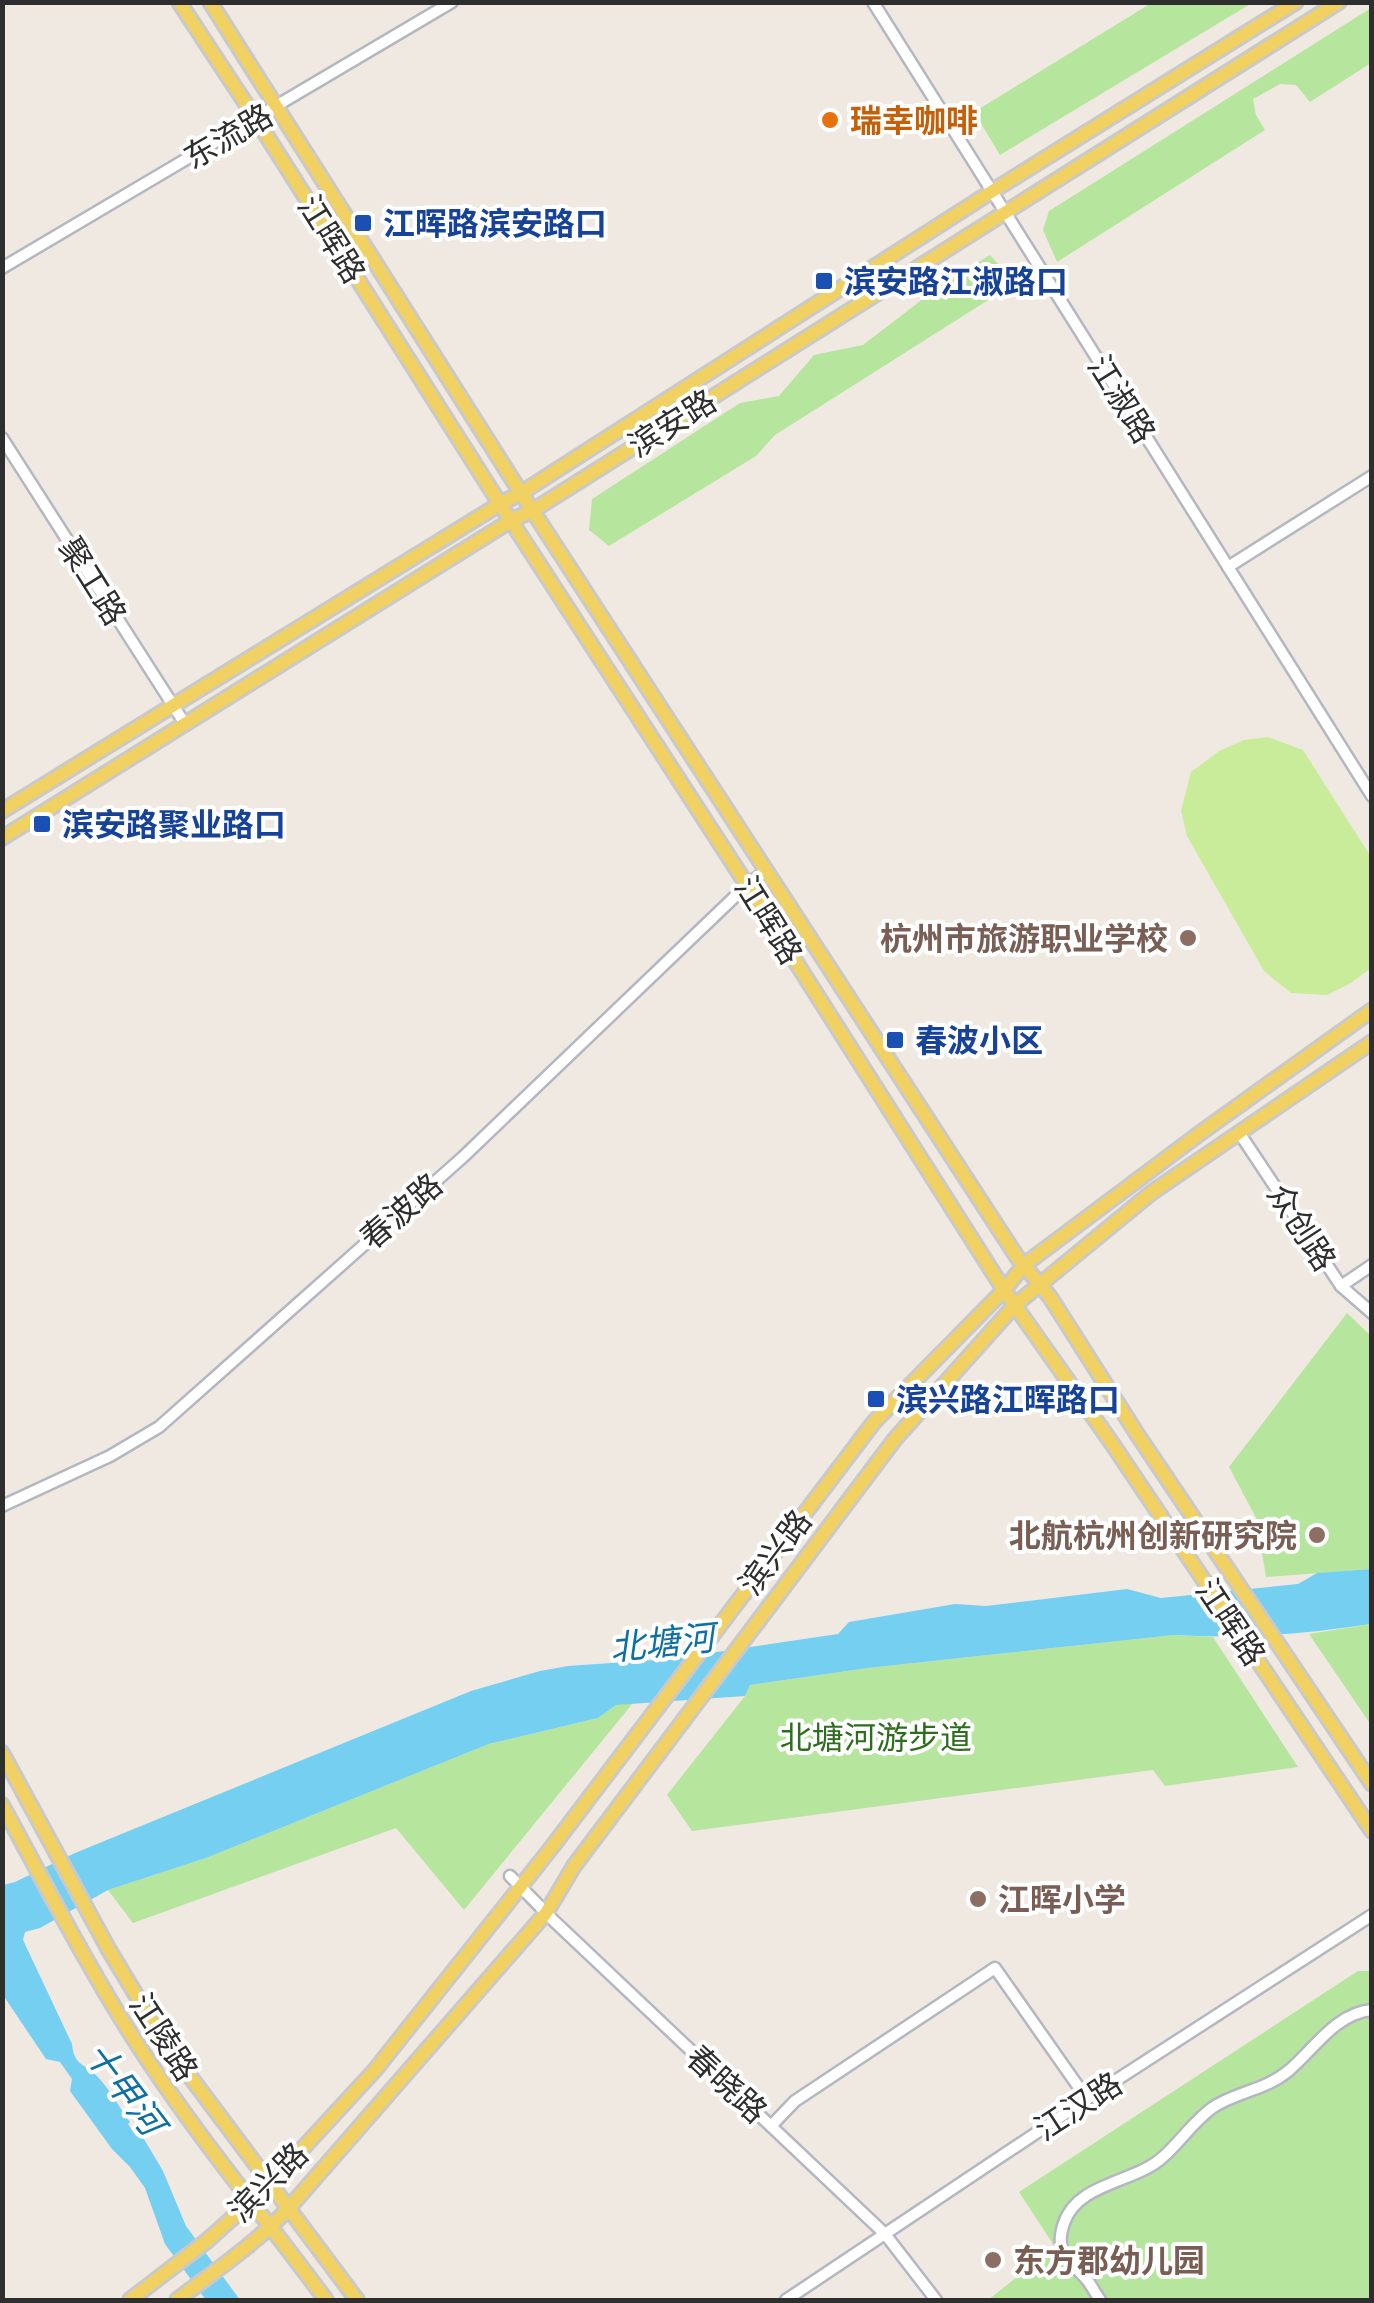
<svg xmlns="http://www.w3.org/2000/svg" width="1374" height="2303" font-family="'Asap Condensed','Noto Sans SC',sans-serif">
  <style>
    .green { fill: #b6e59e }
    .pitch { fill: #c9ec9a }
    .water { fill: #75cff0 }
    .lines { fill: none; stroke-linecap: round; stroke-linejoin: round }
    .minor-casing { stroke: #b4b7c1; stroke-width: 15 }
    .major-casing { stroke: #c9c9c9; stroke-width: 18 }
    .minor { stroke: #fff; stroke-width: 10 }
    .major { stroke: #f2d163; stroke-width: 12 }
    .food-dot { fill: #e8710a; stroke: #fff; stroke-width: 4 }
    .transit-dot { fill: #1a4fb4; stroke: #fff; stroke-width: 4 }
    .education-dot { fill: #8d6e63; stroke: #fff; stroke-width: 4 }
    .labels { text-anchor: middle; dominant-baseline: central; stroke-width: 8; stroke-linejoin: round; paint-order: stroke }
    .food-label { font-size: 32px; font-weight: bold; fill: #c56008; stroke: #fff; text-anchor: start }
    .street-label { font-size: 32px; fill: #2e2e2e; stroke: #fff }
    .transit-label { font-size: 32px; font-weight: bold; fill: #164399; stroke: #fff; text-anchor: start }
    .education-label { font-size: 32px; font-weight: bold; fill: #785e54; stroke: #fff; text-anchor: end }
    .park-label { font-size: 32px; fill: #2c6e1b; stroke: #fff }
    .water-label { font-size: 35px; font-style: italic; fill: #0d6fa3; stroke: #fff }
  </style>
  <rect width="100%" height="100%" fill="#efe9e1"/>
  <g class="green">
    <path d="M1153,2l99,1 -252,152 -26,-43z"/>
    <path d="M1371,8v55l-61,39 -14,-17 -16,-1 -27,15 3,16 9,15 -208,132 -14,-32 6,-19z"/>
    <path d="M990,255l28,32 -14,3 -229,145 -19,21 -147,90 -20,-16 3,-31 148,-96 39,-7 35,-41 49,-10 78,-60z"/>
    <path d="M1347,1313l24,23v233l-105,8 -4,-24 -1,-26 -32,-60z"/>
    <path d="M1371,1624v101l-62,-91z"/>
    <path d="M1174,1635l39,2 85,130 -133,19 -12,-16 -461,61 -25,-36 78,-99 5,-11 118,-17z"/>
    <path d="M633,1703l-169,207 -68,-82 -263,95 -25,-33 98,-32 283,-114 109,-26 18,-13z"/>
    <path d="M1358,1971h13v329h-383l67,-53 -36,-55z"/>
  </g>
  <path class="pitch" d="M1268,737l35,13 68,107v111l-20,15 -24,12 -36,-2 -27,-22 -77,-135 -6,-25 10,-39 28,-21 25,-11z"/>
  <path class="water" d="M1371,1569v55c-65,10 -130,15 -197,11l-306,33 -118,17 -5,11 -129,9 -18,13 -109,26 -283,114 -98,32 -68,38 -15,4 -2,8 49,104c2,21 11,19 24,31 13,13 23,32 34,47l-2,2 8,12 5,-2 22,37 23,55 54,74h-34l-41,-56 -20,-56 -15,-21 -18,-18 -42,-58 2,-12 -12,-17 -14,-3 -43,-64v-110l12,-3 60,-29 396,-162 69,-20 28,-5 102,-7 168,-25 11,-12 106,-18 31,2 141,-17 34,9 137,-14 19,-11z"/>
  <g class="lines">
    <g class="minor-casing">
      <g id="minor">
        <path d="M873,2l499,794"/>
        <path d="M2,268l450,-266"/>
        <path d="M2,438l183,286"/>
        <path d="M1228,567l144,-91"/>
        <path d="M1240,1134l101,152 31,27"/>
        <path d="M1341,1286l31,-21"/>
        <path d="M2,1506l108,-50 49,-29 304,-270 284,-272 20,-15"/>
        <path d="M510,1876l44,45 331,313 51,66"/>
        <path d="M771,2126l24,-25 200,-133 92,131"/>
        <path d="M786,2300l301,-201 285,-184"/>
        <path d="M1100,2300c-4,-6 -8,-13 -12,-19 -17,-21 -35,-26 -24,-58 14,-41 71,-40 99,-66 17,-15 30,-35 49,-49 23,-16 51,-17 75,-36 26,-21 48,-59 85,-62"/>
      </g>
    </g>
    <g class="major-casing">
      <g id="major">
        <path d="M179,2l77,117 244,385 247,381 257,405 107,152 261,389"/>
        <path d="M210,2l311,491 496,764 33,40 87,137 235,350"/>
        <path d="M2,811l498,-307 21,-11 470,-301 305,-190"/>
        <path d="M2,838l510,-318 20,-9 807,-509"/>
        <path d="M2,1753l107,197 56,93 192,257"/>
        <path d="M2,1805c46,84 90,171 143,251 56,85 121,163 181,244"/>
        <path d="M130,2300l78,-60 61,-55 106,-115 177,-223 322,-425 130,-132 20,-25 175,-131 173,-124"/>
        <path d="M177,2300c38,-29 78,-56 111,-91l258,-296 28,-47 321,-427 120,-134 136,-112 221,-151"/>
      </g>
    </g>
    <use href="#minor" class="minor"/>
    <use href="#major" class="major"/>
  </g>
  <circle class="food-dot" cx="830" cy="120" r="10"/>
  <g class="transit-dot">
    <rect x="353" y="213" width="20" height="20" rx="5"/>
    <rect x="814" y="271" width="20" height="20" rx="5"/>
    <rect x="32" y="814" width="20" height="20" rx="5"/>
    <rect x="885" y="1030" width="20" height="20" rx="5"/>
    <rect x="866" y="1389" width="20" height="20" rx="5"/>
  </g>
  <g class="education-dot">
    <circle cx="1188" cy="938" r="10"/>
    <circle cx="1317" cy="1535" r="10"/>
    <circle cx="978" cy="1899" r="10"/>
    <circle cx="993" cy="2260" r="10"/>
  </g>
  <g class="labels">
    <g class="food-label">
      <text x="850" y="120">瑞幸咖啡</text>
    </g>
    <g class="street-label">
      <text transform="translate(228 136) rotate(-30)">东流路</text>
      <text transform="translate(332 239) rotate(58)">江晖路</text>
      <text transform="translate(1122 399) rotate(58)">江淑路</text>
      <text transform="translate(672 423) rotate(-32)">滨安路</text>
      <text transform="translate(93 581) rotate(58)">聚工路</text>
      <text transform="translate(769 920) rotate(58)">江晖路</text>
      <text transform="translate(401 1211) rotate(-41)">春波路</text>
      <text transform="translate(1302 1227) rotate(57)">众创路</text>
      <text transform="translate(775 1552) rotate(-53)">滨兴路</text>
      <text transform="translate(1231 1622) rotate(56)">江晖路</text>
      <text transform="translate(164 2037) rotate(57)">江陵路</text>
      <text transform="translate(727 2084) rotate(43)">春晓路</text>
      <text transform="translate(1078 2106) rotate(-33)">江汉路</text>
      <text transform="translate(268 2182) rotate(-45)">滨兴路</text>
    </g>
    <g class="transit-label">
      <text x="383" y="223">江晖路滨安路口</text>
      <text x="844" y="281">滨安路江淑路口</text>
      <text x="62" y="824">滨安路聚业路口</text>
      <text x="915" y="1040">春波小区</text>
      <text x="896" y="1399">滨兴路江晖路口</text>
    </g>
    <g class="education-label">
      <text x="1168" y="938">杭州市旅游职业学校</text>
      <text x="1297" y="1535">北航杭州创新研究院</text>
      <text x="998" y="1899" text-anchor="start">江晖小学</text>
      <text x="1013" y="2260" text-anchor="start">东方郡幼儿园</text>
    </g>
    <g class="park-label">
      <text x="876" y="1737">北塘河游步道</text>
    </g>
    <g class="water-label">
      <text transform="translate(662 1642) rotate(-6)">北塘河</text>
      <text transform="translate(125 2088) rotate(53)">十甲河</text>
    </g>
  </g>
  <rect width="1374" height="2303" fill="none" stroke="#2e2e2e" stroke-width="10"/>
</svg>
